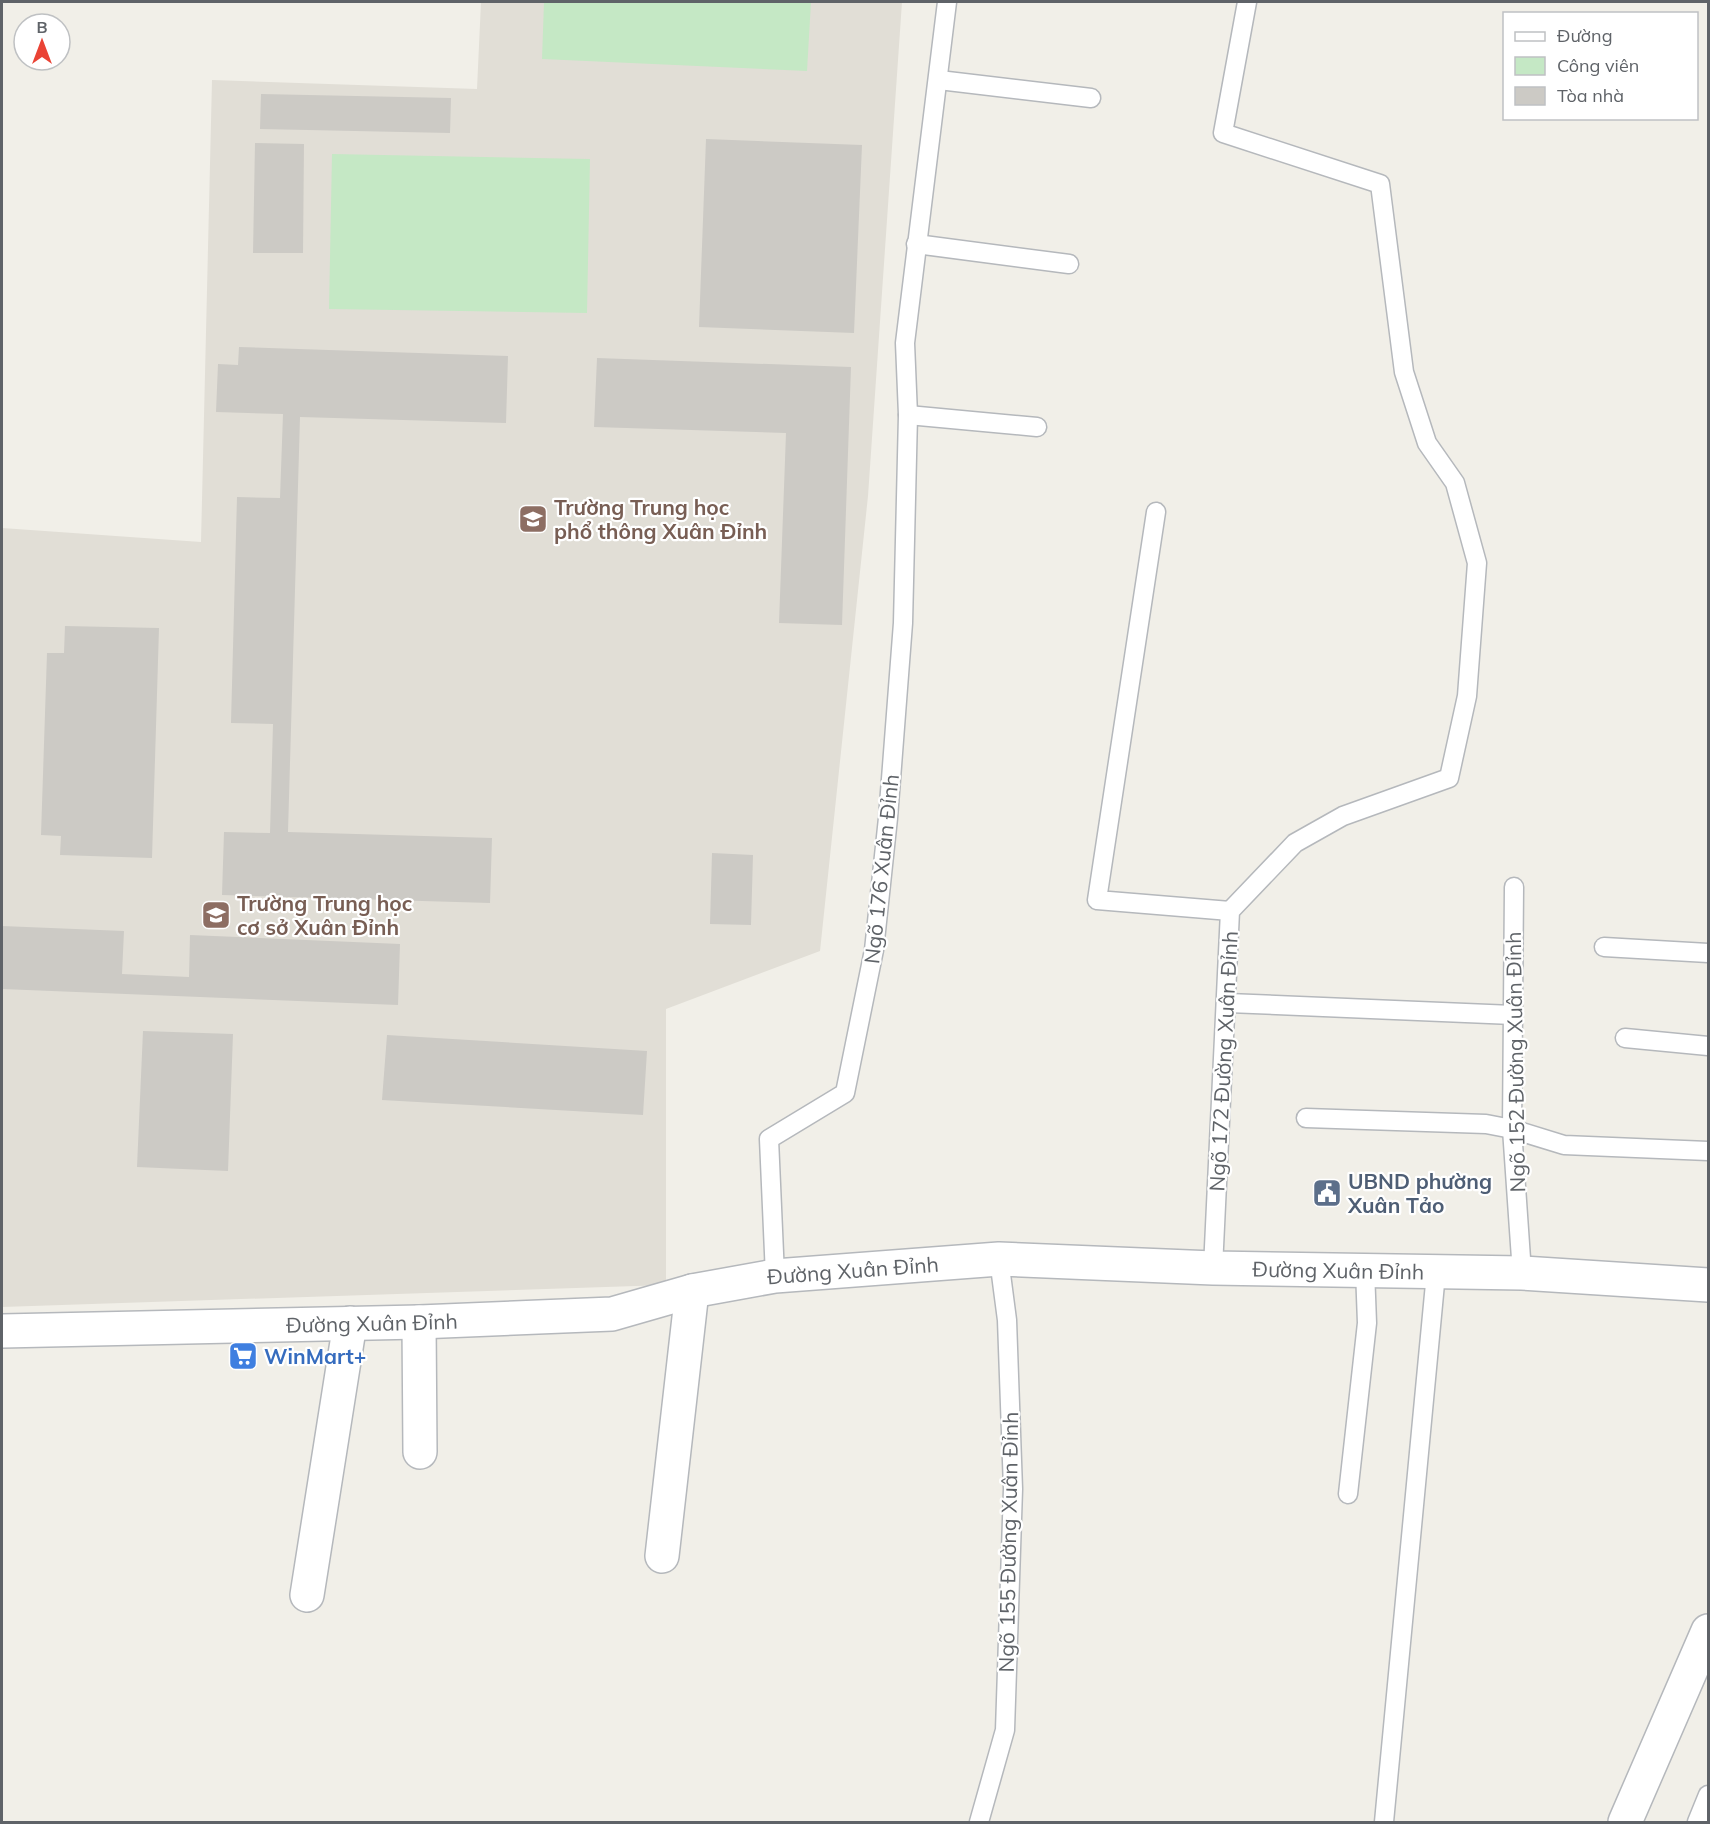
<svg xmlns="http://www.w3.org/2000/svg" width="1710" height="1824" font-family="Mulish,sans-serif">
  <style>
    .education { fill: #e1ded6 }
    .green { fill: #c5e8c5 }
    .building { fill: #cccac5 }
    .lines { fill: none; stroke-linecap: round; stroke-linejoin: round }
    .service-casing { stroke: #b5b8bc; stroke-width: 21 }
    .minor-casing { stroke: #b5b8bc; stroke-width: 36 }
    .tertiary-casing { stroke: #b5b8bc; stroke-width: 36 }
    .service { stroke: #fff; stroke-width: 18 }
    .minor { stroke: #fff; stroke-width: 33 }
    .tertiary { stroke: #fff; stroke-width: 33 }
    .labels { text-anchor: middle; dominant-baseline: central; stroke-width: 4.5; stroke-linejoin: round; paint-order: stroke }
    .education-label { font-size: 21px; font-weight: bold; fill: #785e54; stroke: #fff; text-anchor: start }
    .street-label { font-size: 21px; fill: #5f6368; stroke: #fff }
    .service-label { font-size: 21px; font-weight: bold; fill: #4e5e75; stroke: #fff; text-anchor: start }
    .shop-label { font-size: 21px; font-weight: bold; fill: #366cbe; stroke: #fff; text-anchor: start }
  </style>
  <rect width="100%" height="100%" fill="#f1efe8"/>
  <path class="education" d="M481,2h421l-34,494 -48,455 -154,58v276l-664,22v-779l199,14 11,-462 265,9z"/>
  <g class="green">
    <path d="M544,2h267l-4,69 -265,-12z"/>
    <path d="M332,154l258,5 -3,154 -258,-4z"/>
  </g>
  <g class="building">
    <path d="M261,94l190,4 -1,35 -190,-4z"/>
    <path d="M706,139l156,6 -8,188 -155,-6z"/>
    <path d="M255,143l49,1 -1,109h-50z"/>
    <path d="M239,347l269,9 -2,67 -206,-6 -12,415 204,6 -2,65 -268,-8 2,-63 46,1 3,-109 -42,-1 6,-226 43,1 3,-84 -67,-2 2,-48 20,1z"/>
    <path d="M597,358l254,9 -9,258 -63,-2 7,-190 -192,-6z"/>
    <path d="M65,626l94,2 -7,230 -92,-3 1,-19 -20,-1 6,-182h17z"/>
    <path d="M712,853l41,2 -2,70 -41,-1z"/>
    <path d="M2,926l122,5 -2,43 67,3 1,-42 210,9 -2,61 -396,-16z"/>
    <path d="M143,1031l90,3 -5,137 -91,-4z"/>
    <path d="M387,1035l260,16 -4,64 -261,-15z"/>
  </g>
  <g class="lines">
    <g class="service-casing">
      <g id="service">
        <path d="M939,80l152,18"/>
        <path d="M916,244l153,20"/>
        <path d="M908,415l129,12"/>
        <path d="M1156,512l-59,388 133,11"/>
        <path d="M1514,887l-2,242 10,144"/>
        <path d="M1604,947l104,6"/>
        <path d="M1228,1003l285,12"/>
        <path d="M1625,1038l83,8"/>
        <path d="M1306,1118l180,6 26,5 52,16 144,6"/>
        <path d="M1213,1268l17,-357 65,-68 48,-27 106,-38 18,-82 10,-133 -22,-80 -28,-40 -23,-71 -24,-188 -157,-51 24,-131"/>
        <path d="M775,1276l-6,-137 76,-46 29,-143 14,-132 15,-195 5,-208 -3,-72 42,-341"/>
        <path d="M1348,1494l19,-171 -2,-53"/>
        <path d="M979,1822l26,-92 8,-241 -6,-169 -8,-61"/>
        <path d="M1384,1822l52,-549"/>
        <path d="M1697,1822l11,-27"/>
      </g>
    </g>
    <g class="minor-casing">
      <g id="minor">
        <path d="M419,1322l1,130"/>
        <path d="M662,1556l30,-265"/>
        <path d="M307,1595l43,-272"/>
        <path d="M1625,1822l83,-191"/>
      </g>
    </g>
    <g class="tertiary-casing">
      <g id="tertiary">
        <path id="s1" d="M2,1331l417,-9 193,-8 80,-23 83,-15 224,-17 214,9 309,5 186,12"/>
      </g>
    </g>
    <use href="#service" class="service"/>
    <use href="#minor" class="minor"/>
    <use href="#tertiary" class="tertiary"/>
  </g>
  <defs>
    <g id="school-square" transform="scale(1.5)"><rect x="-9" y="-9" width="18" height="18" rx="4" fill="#8d6e63" stroke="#fff"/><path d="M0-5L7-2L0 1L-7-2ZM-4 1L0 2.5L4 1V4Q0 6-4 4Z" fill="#fff"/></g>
    <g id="civic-square" transform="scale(1.5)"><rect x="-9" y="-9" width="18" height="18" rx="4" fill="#5c6f8a" stroke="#fff"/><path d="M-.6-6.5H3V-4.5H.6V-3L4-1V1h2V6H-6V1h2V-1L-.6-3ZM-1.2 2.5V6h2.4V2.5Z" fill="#fff"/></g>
    <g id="supermarket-square" transform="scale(1.5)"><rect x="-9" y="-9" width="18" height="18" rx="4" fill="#3f7fe0" stroke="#fff"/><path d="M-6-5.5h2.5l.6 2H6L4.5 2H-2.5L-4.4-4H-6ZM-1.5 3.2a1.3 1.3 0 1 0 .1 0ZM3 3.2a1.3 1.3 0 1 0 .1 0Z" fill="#fff"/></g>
  </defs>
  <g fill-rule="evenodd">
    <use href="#school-square" x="533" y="519"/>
    <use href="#school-square" x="216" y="915"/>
    <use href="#civic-square" x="1327" y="1193"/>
    <use href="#supermarket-square" x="243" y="1356"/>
  </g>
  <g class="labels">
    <g class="education-label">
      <text x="554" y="507">Trường Trung học<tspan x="554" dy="24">phổ thông Xuân Đỉnh</tspan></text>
      <text x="237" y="903">Trường Trung học<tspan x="237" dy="24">cơ sở Xuân Đỉnh</tspan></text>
    </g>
    <g class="street-label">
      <text transform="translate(881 869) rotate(-84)">Ngõ 176 Xuân Đỉnh</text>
      <text transform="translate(1223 1061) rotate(-87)">Ngõ 172 Đường Xuân Đỉnh</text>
      <text transform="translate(1515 1062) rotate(-91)">Ngõ 152 Đường Xuân Đỉnh</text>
      <text stroke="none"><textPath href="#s1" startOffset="856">Đường Xuân Đỉnh</textPath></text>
      <text stroke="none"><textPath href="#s1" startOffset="1342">Đường Xuân Đỉnh</textPath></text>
      <text stroke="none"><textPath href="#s1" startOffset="370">Đường Xuân Đỉnh</textPath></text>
      <text transform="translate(1008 1542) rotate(-89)">Ngõ 155 Đường Xuân Đỉnh</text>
    </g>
    <g class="service-label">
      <text x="1348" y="1181">UBND phường<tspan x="1348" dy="24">Xuân Tảo</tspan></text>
    </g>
    <g class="shop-label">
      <text x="264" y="1356">WinMart+</text>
    </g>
  </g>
  <rect width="1710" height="1824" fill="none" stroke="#5f6368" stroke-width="6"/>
  <rect x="1503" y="12" width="195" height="108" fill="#ffffff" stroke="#bfc1c3" stroke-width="1.5"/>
  <rect x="1515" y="32" width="30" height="9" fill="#ffffff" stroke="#bfc1c3" stroke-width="1.5"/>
  <text x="1557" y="42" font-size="18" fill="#5f6368">Đường</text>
  <rect x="1515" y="57" width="30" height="18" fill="#c5e8c5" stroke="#bfc1c3" stroke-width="1.5"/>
  <text x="1557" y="72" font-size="18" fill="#5f6368">Công viên</text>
  <rect x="1515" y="87" width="30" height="18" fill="#cccac5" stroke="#bfc1c3" stroke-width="1.5"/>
  <text x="1557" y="102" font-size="18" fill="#5f6368">Tòa nhà</text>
  <g transform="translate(42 42)"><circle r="28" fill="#ffffff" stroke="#bfc1c3" stroke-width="1.5"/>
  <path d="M0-4.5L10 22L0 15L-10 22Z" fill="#ea4335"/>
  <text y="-9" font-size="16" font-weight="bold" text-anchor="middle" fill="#5f6368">B</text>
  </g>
</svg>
